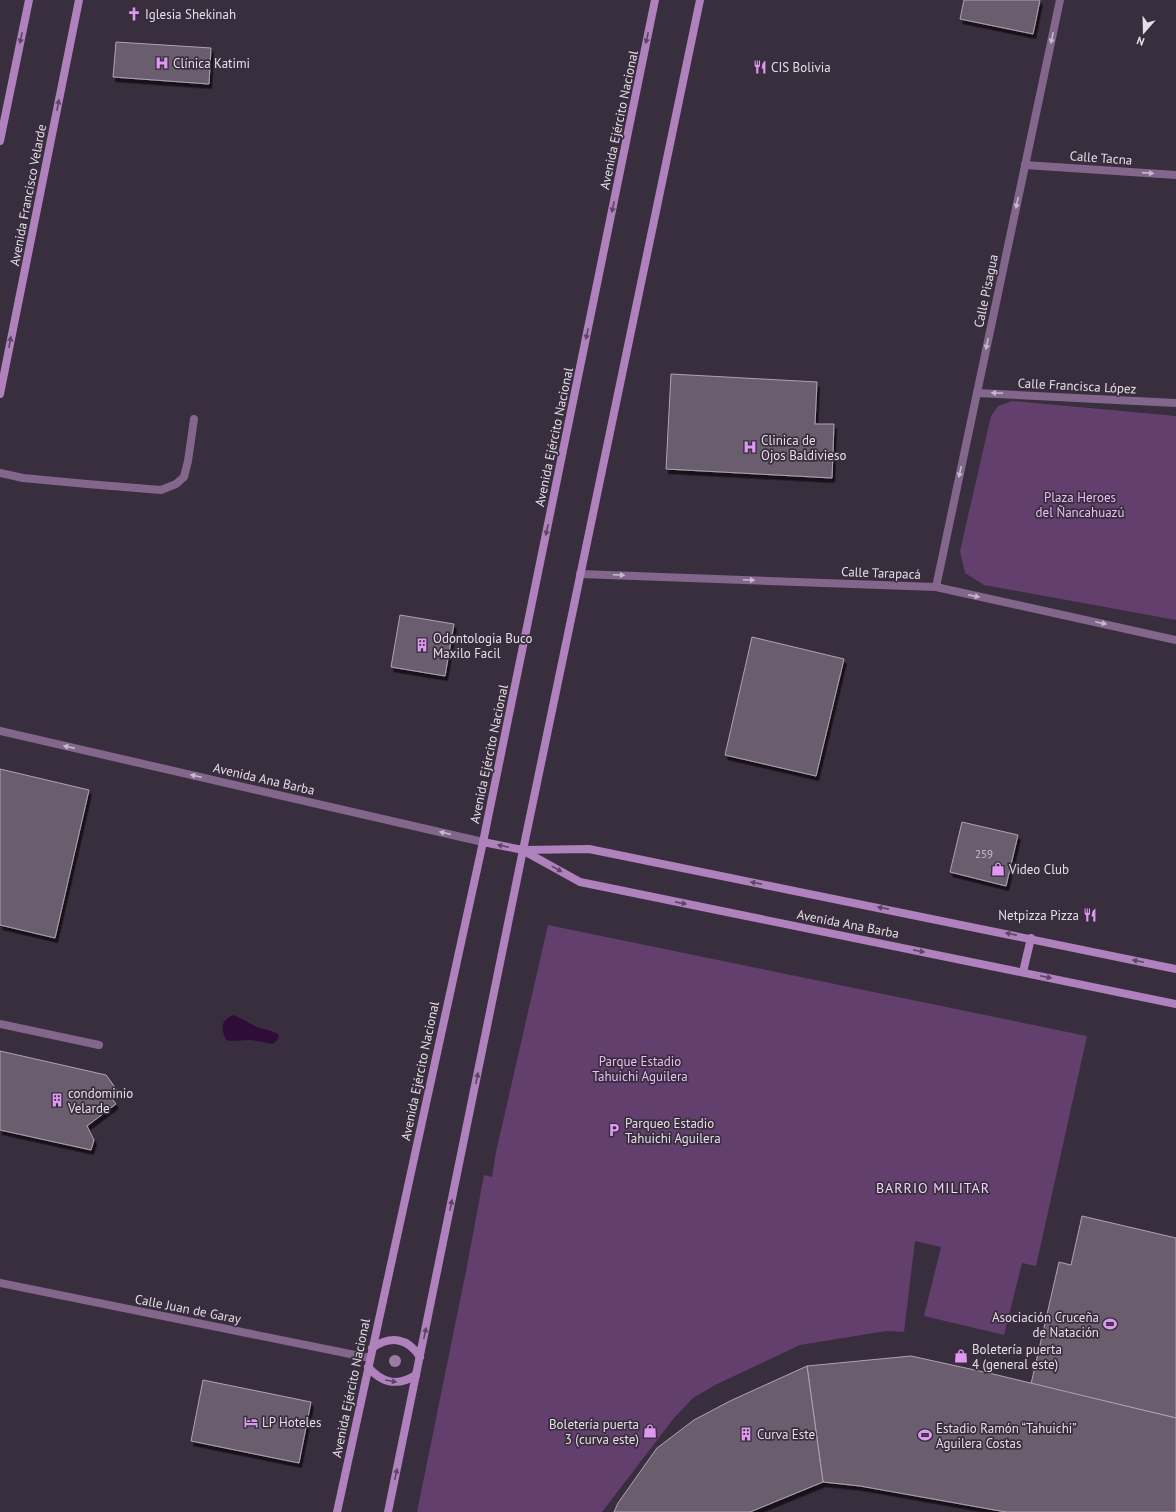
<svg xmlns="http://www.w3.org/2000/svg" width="1176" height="1512" font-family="'PT Sans',sans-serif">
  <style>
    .green { fill: #633f6d }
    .water { fill: #2f0d38 }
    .building { fill: #6a5d6e; stroke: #b0a2b5; filter: url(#shadow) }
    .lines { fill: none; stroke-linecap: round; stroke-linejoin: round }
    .lane { stroke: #82668b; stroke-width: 8 }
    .street { stroke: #82668b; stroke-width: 8 }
    .secondary { stroke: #af81bd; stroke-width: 8 }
    .tree { fill: #9a7da3 }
    .oneway { fill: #5c4763 }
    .oneway2 { fill: #c7b9cb }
    .labels { text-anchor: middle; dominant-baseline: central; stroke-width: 3.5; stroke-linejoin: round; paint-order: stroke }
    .number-label { font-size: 11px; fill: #c6bdc9 }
    .poi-label { font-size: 13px; fill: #e5dde7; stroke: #392e3d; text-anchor: start }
    .street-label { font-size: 13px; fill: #e5dde7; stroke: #392e3d }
    .park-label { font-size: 13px; fill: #eabdf7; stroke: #392e3d }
    .neighbourhood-label { font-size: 14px; letter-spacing: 1px; fill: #f1d4fa; stroke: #392e3d }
  </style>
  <defs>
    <filter id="shadow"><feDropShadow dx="2.5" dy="4.5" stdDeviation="0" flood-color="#0009"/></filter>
  </defs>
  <rect width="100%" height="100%" fill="#392e3d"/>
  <g class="green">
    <path d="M1012,401l164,15v204l-192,-35 -19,-12 -5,-22 31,-135 7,-10z"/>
    <path d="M548,925l539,111 -51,230 -14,-3 -18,72 -80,-19 17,-69 -26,-6 -11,91 -18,-1 -86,14 -85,40 -22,13 -19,20 -72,94h-185l49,-241 18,-96 8,2 4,-25z"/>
  </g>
  <path class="water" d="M233,1015c9,3 15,8 24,12 7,3 15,3 22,8l-1,4 -5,5c-8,-1 -16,-4 -25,-4 -8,0 -14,2 -22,0 -5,-12 -6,-19 7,-25z"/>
  <g class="building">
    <path d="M964,0h76l-7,34 -73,-15z"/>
    <path d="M116,42l95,6 -2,36 -96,-7z"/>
    <path d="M671,374l146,8 -2,42h19l-2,54 -166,-9z"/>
    <path d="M400,615l54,9 -9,52 -54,-9z"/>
    <path d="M752,637l92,22 -28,117 -91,-21z"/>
    <path d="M0,769l89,21 -34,148 -55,-13z"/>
    <path d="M962,822l56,13 -12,51 -56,-14z"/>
    <path d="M0,1051l106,24 11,15 -7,6 6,8 -29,22 7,14 -3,10 -91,-20z"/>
    <path d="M1082,1216l94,22v180l-145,-34 28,-122 12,3z"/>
    <path d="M911,1356l82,18 183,44v94h-170l-146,-26 -37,-4 -16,-116z"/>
    <path d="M807,1366l16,116 -73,30h-136l4,-9 39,-55 37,-28 36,-19z"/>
    <path d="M203,1380l108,22 -12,61 -108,-22z"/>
  </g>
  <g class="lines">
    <g class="lane">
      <path d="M0,473l23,5 64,6 74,6 15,-6 8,-7 4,-16 6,-42"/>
      <path d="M0,1024l99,21"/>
    </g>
    <g class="street">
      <path d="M1025,165l151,10"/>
      <path d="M977,393l199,10"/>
      <path d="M580,574l356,13 240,53"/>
      <path d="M936,587l124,-587"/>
      <path d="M0,731l483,111"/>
      <path d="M0,1283l370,75"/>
    </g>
    <g class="secondary">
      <path d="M0,141l29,-141"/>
      <path d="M0,394l79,-394"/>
      <path d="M483,842l40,8 66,-1 587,120"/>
      <path d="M524,851l56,31 596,122"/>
      <path d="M1023,972l8,-34"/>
      <path d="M372,1348c19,-13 36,-10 48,9"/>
      <path d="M368,1367c14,16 29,20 48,8"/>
      <path d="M337,1512l146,-670 172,-842"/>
      <path d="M388,1512l135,-662 177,-850"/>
    </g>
  </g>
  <circle class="tree" cx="395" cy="1361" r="6"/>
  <defs><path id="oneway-solid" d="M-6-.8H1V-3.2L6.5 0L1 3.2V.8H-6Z"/></defs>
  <g class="oneway">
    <use href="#oneway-solid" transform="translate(21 38) rotate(102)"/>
    <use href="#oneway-solid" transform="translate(647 38) rotate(102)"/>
    <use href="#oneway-solid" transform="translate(58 105) rotate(-79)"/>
    <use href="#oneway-solid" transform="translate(613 207) rotate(102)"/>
    <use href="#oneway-solid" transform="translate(587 334) rotate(102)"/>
    <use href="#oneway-solid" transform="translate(10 342) rotate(-79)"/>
    <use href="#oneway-solid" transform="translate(547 530) rotate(102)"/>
    <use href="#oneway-solid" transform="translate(503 846) rotate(-168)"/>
    <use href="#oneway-solid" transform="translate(557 869) rotate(29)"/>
    <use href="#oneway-solid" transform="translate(756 883) rotate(-169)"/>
    <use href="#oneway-solid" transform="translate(681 903) rotate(11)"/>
    <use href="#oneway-solid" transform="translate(883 908) rotate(-169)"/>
    <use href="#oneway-solid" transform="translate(1011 934) rotate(-169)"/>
    <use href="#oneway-solid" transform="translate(919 951) rotate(11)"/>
    <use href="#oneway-solid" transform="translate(1138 961) rotate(-168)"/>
    <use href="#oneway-solid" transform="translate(1046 977) rotate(12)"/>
    <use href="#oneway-solid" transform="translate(477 1078) rotate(-79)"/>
    <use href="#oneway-solid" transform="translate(451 1205) rotate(-79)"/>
    <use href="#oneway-solid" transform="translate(425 1333) rotate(-78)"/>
    <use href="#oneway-solid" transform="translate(391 1381) rotate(10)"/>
    <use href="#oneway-solid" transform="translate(396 1474) rotate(-78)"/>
  </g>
  <g class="oneway2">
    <use href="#oneway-solid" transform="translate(1052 38) rotate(102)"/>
    <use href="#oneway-solid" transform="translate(1148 173) rotate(4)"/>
    <use href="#oneway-solid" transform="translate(1017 203) rotate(102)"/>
    <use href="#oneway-solid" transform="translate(987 344) rotate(102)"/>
    <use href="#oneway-solid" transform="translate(997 393) rotate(-177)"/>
    <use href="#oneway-solid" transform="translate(960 472) rotate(102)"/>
    <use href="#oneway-solid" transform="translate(619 575) rotate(2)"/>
    <use href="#oneway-solid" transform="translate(749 580) rotate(2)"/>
    <use href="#oneway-solid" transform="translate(974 596) rotate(12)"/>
    <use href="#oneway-solid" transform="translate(1101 623) rotate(12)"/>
    <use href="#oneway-solid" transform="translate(69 747) rotate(-167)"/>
    <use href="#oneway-solid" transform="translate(196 776) rotate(-167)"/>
    <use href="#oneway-solid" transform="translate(445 833) rotate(-167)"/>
  </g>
  <defs>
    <g id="church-bare" transform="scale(1.08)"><path d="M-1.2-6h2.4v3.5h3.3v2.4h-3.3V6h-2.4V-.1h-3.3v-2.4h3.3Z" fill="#de98f2" stroke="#392e3d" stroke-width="2.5" paint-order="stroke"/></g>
    <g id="hospital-bare" transform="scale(1.08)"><path d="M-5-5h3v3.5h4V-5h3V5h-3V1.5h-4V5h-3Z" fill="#de98f2" stroke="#392e3d" stroke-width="2.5" paint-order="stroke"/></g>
    <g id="restaurant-bare" transform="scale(1.08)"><path d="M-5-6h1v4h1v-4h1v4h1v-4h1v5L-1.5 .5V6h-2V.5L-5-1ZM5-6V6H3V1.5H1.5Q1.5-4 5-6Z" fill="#de98f2" stroke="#392e3d" stroke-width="2.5" paint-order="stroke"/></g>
    <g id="building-bare" transform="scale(1.08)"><path d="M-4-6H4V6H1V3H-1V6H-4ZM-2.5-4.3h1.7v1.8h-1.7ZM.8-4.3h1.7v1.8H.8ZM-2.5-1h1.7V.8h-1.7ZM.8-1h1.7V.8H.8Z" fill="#de98f2" stroke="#392e3d" stroke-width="2.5" paint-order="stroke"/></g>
    <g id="shop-bare" transform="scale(1.08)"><path d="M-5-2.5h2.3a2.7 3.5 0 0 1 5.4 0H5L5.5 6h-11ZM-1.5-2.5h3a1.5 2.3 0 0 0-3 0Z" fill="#de98f2" stroke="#392e3d" stroke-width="2.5" paint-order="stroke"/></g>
    <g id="parking-bare" transform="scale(1.08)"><path d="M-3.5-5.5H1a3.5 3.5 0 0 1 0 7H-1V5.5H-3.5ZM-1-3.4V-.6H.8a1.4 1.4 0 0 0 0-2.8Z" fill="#de98f2" stroke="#392e3d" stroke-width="2.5" paint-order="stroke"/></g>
    <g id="stadium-bare" transform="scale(1.08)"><path d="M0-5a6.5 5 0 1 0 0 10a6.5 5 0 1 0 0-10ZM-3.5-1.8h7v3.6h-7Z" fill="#de98f2" stroke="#392e3d" stroke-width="2.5" paint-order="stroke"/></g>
    <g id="hotel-bare" transform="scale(1.08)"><path d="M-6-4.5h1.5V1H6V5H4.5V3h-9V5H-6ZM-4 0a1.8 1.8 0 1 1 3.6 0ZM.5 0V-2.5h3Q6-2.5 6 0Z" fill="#de98f2" stroke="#392e3d" stroke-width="2.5" paint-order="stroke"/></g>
  </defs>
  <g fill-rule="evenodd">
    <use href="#church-bare" x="134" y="14"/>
    <use href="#hospital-bare" x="162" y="63"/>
    <use href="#restaurant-bare" x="760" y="67"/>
    <use href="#hospital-bare" x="750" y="447"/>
    <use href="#building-bare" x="422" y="645"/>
    <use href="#shop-bare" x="998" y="869"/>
    <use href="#restaurant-bare" x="1090" y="915"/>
    <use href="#building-bare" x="57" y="1100"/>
    <use href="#parking-bare" x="614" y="1130"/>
    <use href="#stadium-bare" x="1110" y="1324"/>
    <use href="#shop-bare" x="961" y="1356"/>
    <use href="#hotel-bare" x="251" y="1422"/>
    <use href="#shop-bare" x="650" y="1431"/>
    <use href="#building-bare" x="746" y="1434"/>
    <use href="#stadium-bare" x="925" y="1435"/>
  </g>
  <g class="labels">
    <g class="number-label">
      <text x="984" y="854">259</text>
    </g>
    <g class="poi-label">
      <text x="145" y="14">Iglesia Shekinah</text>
      <text x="173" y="63">Clínica Katimi</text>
      <text x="771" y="67">CIS Bolivia</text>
      <text x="761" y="440">Clinica de<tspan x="761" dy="15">Ojos Baldivieso</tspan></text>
      <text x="433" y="638">Odontologia Buco<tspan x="433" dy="15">Maxilo Facil</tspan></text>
      <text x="1009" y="869">Video Club</text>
      <text x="1079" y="915" text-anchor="end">Netpizza Pizza</text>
      <text x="68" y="1093">condominio<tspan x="68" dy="15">Velarde</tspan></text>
      <text x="625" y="1123">Parqueo Estadio<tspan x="625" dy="15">Tahuichi Aguilera</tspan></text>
      <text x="1099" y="1317" text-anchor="end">Asociación Cruceña<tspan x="1099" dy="15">de Natación</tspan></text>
      <text x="972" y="1349">Boletería puerta<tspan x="972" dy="15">4 (general este)</tspan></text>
      <text x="262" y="1422">LP Hoteles</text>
      <text x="639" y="1424" text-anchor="end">Boletería puerta<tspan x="639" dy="15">3 (curva este)</tspan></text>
      <text x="936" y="1428">Estadio Ramón “Tahuichi”<tspan x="936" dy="15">Aguilera Costas</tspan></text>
      <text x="757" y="1434">Curva Este</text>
    </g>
    <g class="street-label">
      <text transform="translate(619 120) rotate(-78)">Avenida Ejército Nacional</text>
      <text transform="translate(1101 158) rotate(4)">Calle Tacna</text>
      <text transform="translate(28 195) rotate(-79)">Avenida Francisco Velarde</text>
      <text transform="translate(986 291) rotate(-78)">Calle Pisagua</text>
      <text transform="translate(1077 386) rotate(3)">Calle Francisca López</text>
      <text transform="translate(554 437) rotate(-78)">Avenida Ejército Nacional</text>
      <text transform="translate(881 573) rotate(2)">Calle Tarapacá</text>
      <text transform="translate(489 754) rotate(-78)">Avenida Ejército Nacional</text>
      <text transform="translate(264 779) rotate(13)">Avenida Ana Barba</text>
      <text transform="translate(848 924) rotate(11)">Avenida Ana Barba</text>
      <text transform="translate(420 1071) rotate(-78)">Avenida Ejército Nacional</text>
      <text transform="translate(188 1309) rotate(11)">Calle Juan de Garay</text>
      <text transform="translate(351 1388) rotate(-78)">Avenida Ejército Nacional</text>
    </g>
    <g class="park-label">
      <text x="1080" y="497">Plaza Heroes<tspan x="1080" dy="15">del Ñancahuazú</tspan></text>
      <text x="640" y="1061">Parque Estadio<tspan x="640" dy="15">Tahuichi Aguilera</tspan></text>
    </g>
    <g class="neighbourhood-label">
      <text x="933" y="1188">BARRIO MILITAR</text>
    </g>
  </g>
  <g transform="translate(1144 32) rotate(200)" stroke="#392e3d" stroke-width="3" paint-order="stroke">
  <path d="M0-3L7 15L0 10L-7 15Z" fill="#e5dde7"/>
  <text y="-6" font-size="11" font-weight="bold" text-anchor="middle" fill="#e5dde7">N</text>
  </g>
</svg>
